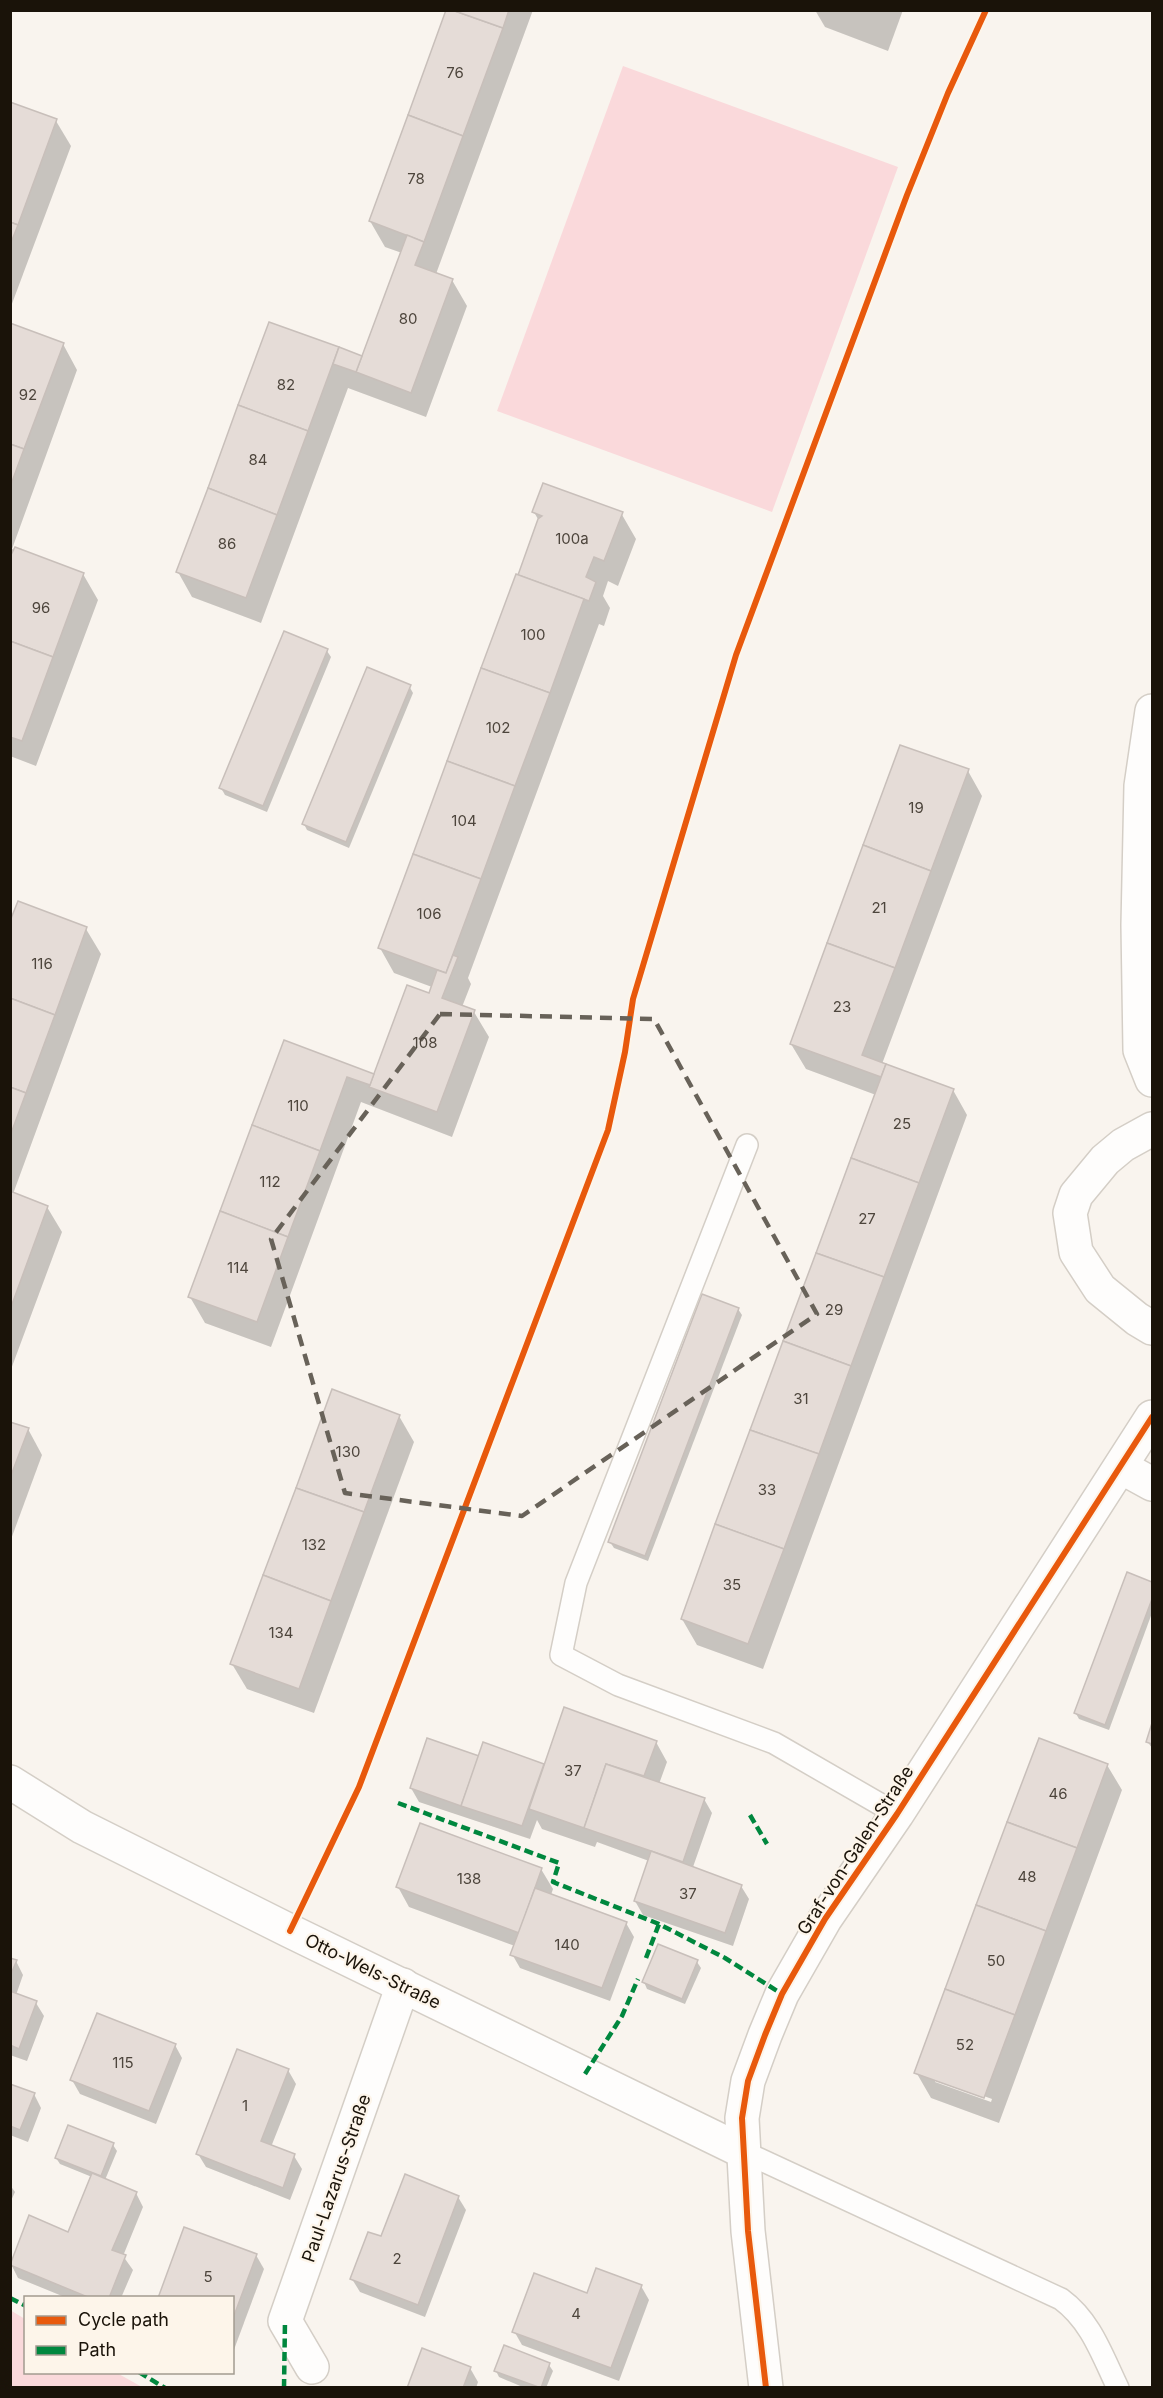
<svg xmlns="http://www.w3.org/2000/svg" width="1163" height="2398" font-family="Inter,sans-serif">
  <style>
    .green { fill: #fad9db }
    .shadow { fill: #0003; fill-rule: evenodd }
    .building { fill: #e5dcd7; stroke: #c8bfba; stroke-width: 1.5 }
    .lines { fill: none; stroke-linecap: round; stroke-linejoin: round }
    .service-casing { stroke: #d4cec6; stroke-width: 24 }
    .minor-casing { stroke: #d4cec6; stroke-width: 36 }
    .service { stroke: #fefdfc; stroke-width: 21 }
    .minor { stroke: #fefdfc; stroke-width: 33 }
    .quiet { stroke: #00873e; stroke-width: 4.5; stroke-dasharray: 9 4.5; stroke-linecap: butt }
    .cycleway-casing { stroke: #fdf5ea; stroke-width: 10 }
    .cycleway { stroke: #e8590c; stroke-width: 6 }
    .marked { fill: none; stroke: #686259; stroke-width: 4.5; stroke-dasharray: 12 8; stroke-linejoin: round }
    .labels { text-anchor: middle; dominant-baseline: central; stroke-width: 4.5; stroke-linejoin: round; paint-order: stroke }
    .number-label { font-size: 15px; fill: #4d453c }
    .street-label { font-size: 18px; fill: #1a1309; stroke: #fdf5ea }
  </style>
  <rect width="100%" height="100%" fill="#f9f4ee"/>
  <g class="green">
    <path d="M623,66l275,101 -126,345 -275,-101z"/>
    <path d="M10,2310l15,9 1,53 91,1 25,14h-131z"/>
  </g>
  <g class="shadow">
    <path d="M448,10h85l-97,264 16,6 15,26 -41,111 -78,-29 -87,235 -69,-26 -14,-25 92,-248 93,34 39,-105 -17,-6 -15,-26z"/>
    <path d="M815,10h88l-15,41 -63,-24z"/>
    <path d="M10,104l46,17 15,25 -61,163z"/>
    <path d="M10,326l53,18 14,26 -65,179 71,25 15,26 -62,166 -26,-10z"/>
    <path d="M534,512l87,1 15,26 -18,47 -10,-5 -5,15 7,12 -6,18 -5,-2 -131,354 3,6 -9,23 12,5 15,25 -37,100 -91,-35 -90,245 -66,-24 -15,-26 94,-256 91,35 54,-81 3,-8 -38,-14 -14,-25 159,-427z"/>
    <path d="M327,651l4,6 -64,155 -42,-17 -4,-7z"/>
    <path d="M409,686l4,7 -64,155 -42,-18 -3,-6z"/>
    <path d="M968,771l14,25 -100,268 71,26 14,25 -204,554 -66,-24 -15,-26 194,-524 -70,-26 -15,-25z"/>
    <path d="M10,925l76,4 15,25 -88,240 34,13 15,25 -52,140z"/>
    <path d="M738,1309l4,6 -94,246 -34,-13 -4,-6z"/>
    <path d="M399,1416l15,26 -100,271 -67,-24 -15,-25z"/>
    <path d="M10,1423l18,6 14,26 -32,87z"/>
    <path d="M1127,1574l25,10v29l-43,117 -30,-11 -4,-7z"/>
    <path d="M1152,1728v20l-5,-7z"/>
    <path d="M656,1742l11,20 -8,22 45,15 8,14 -19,54 48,19 8,13 -16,47 -90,-31 -8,-14 14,-40 -52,-19 -2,5 -53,-18 -5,-9 -7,19 -111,-37 -8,-14 69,-31 63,8 2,3z"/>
    <path d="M1107,1765l15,25 -123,333 -68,-25 -15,-26zM935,2078l57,21 -1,3 -56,-20z"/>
    <path d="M541,1869l12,20 -2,6 75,28 8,14 -24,64 -90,-33 -8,-14 3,-8 -106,-39 -11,-20z"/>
    <path d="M10,1959l6,2 7,14 -7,20 20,8 8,13 -17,45 -17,-6z"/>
    <path d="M697,1962l4,6 -16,36 -38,-15 -3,-7z"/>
    <path d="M175,2045l7,13 -26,66 -76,-30 -8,-14z"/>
    <path d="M288,2070l8,14 -25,63 23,9 8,13 -12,31 -84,-33 -8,-13z"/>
    <path d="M10,2085l24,9 7,14 -13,34 -18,-7z"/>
    <path d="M113,2145l4,6 -12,29 31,13 7,14 -20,49 10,14 -12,28h-54l-49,-20 -7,-14 58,-30 23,-57 -32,-13 -4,-6z"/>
    <path d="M10,2185l5,7 -5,11z"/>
    <path d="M458,2197l8,13 -41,107 -65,-25 -8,-13 30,-41z"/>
    <path d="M256,2255l8,14 -32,86v-57z"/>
    <path d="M641,2286l8,14 -30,81 -97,-36 -8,-14 74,-36z"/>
    <path d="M549,2365l4,6 -7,17h-21l-26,-11 -3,-6z"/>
    <path d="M470,2368l8,14 -2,6h-68z"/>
  </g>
  <g class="building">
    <path d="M446,10h6l51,18 -40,108 -55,-21z"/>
    <path d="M452,10h57l-6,18z"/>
    <path d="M10,102l47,17 -39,106 -8,-3z"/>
    <path d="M408,115l55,21 -39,106 -55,-21z"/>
    <path d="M10,222l8,3 -8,20z"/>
    <path d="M407,235l17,7 -9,23 38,14 -42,114 -55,-21z"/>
    <path d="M269,322l70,25 -31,84 -70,-26z"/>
    <path d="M10,323l54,20 -40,106 -14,-5z"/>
    <path d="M339,347l23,9 -6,16 -23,-8z"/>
    <path d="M238,405l70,26 -31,84 -69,-27z"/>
    <path d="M10,444l14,5 -14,38z"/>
    <path d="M543,483l80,29 -19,49 -10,-4 -8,20 10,5 -7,19 -71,-26 20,-56 4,-3 -10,-4z"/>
    <path d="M208,488l69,27 -31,83 -70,-26z"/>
    <path d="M15,547l69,26 -31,84 -43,-16v-84z"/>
    <path d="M516,574l68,25 -34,94 -69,-25z"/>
    <path d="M284,631l44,18 -65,157 -44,-18z"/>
    <path d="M10,641l43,16 -31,84 -12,-4z"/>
    <path d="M367,667l44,18 -65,157 -44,-18z"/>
    <path d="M481,668l69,25 -35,93 -68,-25z"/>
    <path d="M900,745l69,24 -38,102 -68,-26z"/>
    <path d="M447,761l68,25 -34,93 -68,-25z"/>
    <path d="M863,845l68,26 -36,97 -68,-25z"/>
    <path d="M413,854l68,25 -35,94 -68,-25z"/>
    <path d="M18,901l69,26 -32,88 -45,-17v-77z"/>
    <path d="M827,943l68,25 -33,87 24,9 -5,13 -91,-33z"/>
    <path d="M453,955l5,2 -16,41 33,12 -38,102 -68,-25 38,-102 22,8 8,-23 9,3z"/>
    <path d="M10,998l45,17 -29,78 -16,-6z"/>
    <path d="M284,1040l90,34 -4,11 -23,-8 -27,74 -68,-26z"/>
    <path d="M886,1064l68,25 -35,94 -68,-25z"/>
    <path d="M10,1087l16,6 -16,43z"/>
    <path d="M252,1125l68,26 -32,86 -68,-26z"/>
    <path d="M851,1158l68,25 -35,94 -68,-24z"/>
    <path d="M10,1191l38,15 -37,101h-1z"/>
    <path d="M220,1211l68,26 -31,85 -69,-25z"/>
    <path d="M816,1253l68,24 -33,89 -68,-25z"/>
    <path d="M702,1294l37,14 -94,248 -37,-14z"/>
    <path d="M783,1341l68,25 -32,88 -69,-24z"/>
    <path d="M332,1389l68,26 -36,97 -68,-24z"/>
    <path d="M10,1422l19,6 -19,50z"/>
    <path d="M750,1430l69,24 -35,95 -69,-25z"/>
    <path d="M296,1488l68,24 -33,89 -68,-26z"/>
    <path d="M715,1524l69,25 -36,95 -67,-25z"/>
    <path d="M1127,1572l25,10v17l-47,126 -31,-12z"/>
    <path d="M263,1575l68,26 -32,88 -69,-25z"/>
    <path d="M564,1707l93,34 -13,35 -38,-12 -22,64 -55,-19z"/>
    <path d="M1152,1723v21l-6,-2z"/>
    <path d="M427,1738l52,18 -18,50 -51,-18z"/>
    <path d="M1039,1738l69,26 -31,84 -70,-26z"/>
    <path d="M483,1742l61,22 -22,62 -61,-20z"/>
    <path d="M606,1764l99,34 -22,64 -99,-34z"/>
    <path d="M1007,1822l70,26 -31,83 -70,-26z"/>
    <path d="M420,1823l122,45 -23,65 -123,-46z"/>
    <path d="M651,1851l91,34 -17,48 -91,-32z"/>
    <path d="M535,1888l92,34 -25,66 -92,-33z"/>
    <path d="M976,1905l70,26 -31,84 -70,-26z"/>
    <path d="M658,1944l40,16 -16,39 -40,-17z"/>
    <path d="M10,1958l7,2 -7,16z"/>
    <path d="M945,1989l70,26 -31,83 -70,-25z"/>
    <path d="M10,1991l27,10 -18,48 -9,-4z"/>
    <path d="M97,2013l79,31 -27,67 -79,-31z"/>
    <path d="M237,2049l52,20 -28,72 34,13 -12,34 -87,-34z"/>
    <path d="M10,2084l25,9 -15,37 -10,-4z"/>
    <path d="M68,2125l46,18 -13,33 -46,-18z"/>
    <path d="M92,2173l45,19 -25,58 14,5 -17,43h-19l-80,-33 19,-50 39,17z"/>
    <path d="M405,2174l54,22 -41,109 -68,-26 18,-47 13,4z"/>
    <path d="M184,2227l73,27 -25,67v-23h-74z"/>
    <path d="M596,2268l46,17 -31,83 -99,-36 22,-59 53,20z"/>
    <path d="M504,2345l46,18 -9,25 -47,-17z"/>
    <path d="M422,2348l49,19 -8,21h-56z"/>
  </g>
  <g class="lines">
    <g class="service-casing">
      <g id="service">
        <path d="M747,1145l-171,438 -15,72 57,30 156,58 123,71"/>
        <path d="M742,2151l319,148c30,22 41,56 57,89"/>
      </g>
    </g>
    <g class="minor-casing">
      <g id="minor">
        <path d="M1152,711l-11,75 -3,139 2,125 12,30"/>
        <path d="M1152,1129l-29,16 -18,15 -29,35 -6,18 6,39 24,37 37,30 15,9"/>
        <path d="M1121,1467l31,17"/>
        <path d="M10,1782l72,45 208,104 452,220"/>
        <path d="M312,2367l-27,-46 118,-336"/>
        <path d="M766,2388l-18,-157 -6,-113 6,-37 17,-46 17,-41 43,-75 72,-105 255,-397"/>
      </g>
    </g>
    <use href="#service" class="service"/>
    <use href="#minor" class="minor"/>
    <g class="quiet">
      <path d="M398,1803l161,60 -6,19 106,42 66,34 57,36"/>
      <path d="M750,1815l17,29"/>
      <path d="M646,1958l13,-34"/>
      <path d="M585,2074l37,-58 16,-37"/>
      <path d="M10,2298l16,8"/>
      <path d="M139,2372l26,16"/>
      <path d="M284,2388l1,-67"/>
    </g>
    <g class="cycleway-casing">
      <g id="cycleway">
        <path d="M290,1931l69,-144 249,-657 17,-78 8,-53 103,-344 171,-460 41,-102 38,-83"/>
        <path d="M766,2388l-18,-157 -6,-113 6,-37 17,-46 17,-41 43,-75 72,-105 255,-397"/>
      </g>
    </g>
    <use href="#cycleway" class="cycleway"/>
  </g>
  <path class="marked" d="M440,1014l214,5 163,295 -295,202 -177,-23 -74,-254z"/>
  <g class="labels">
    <g class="number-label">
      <text x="455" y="72">76</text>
      <text x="416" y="178">78</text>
      <text x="408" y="318">80</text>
      <text x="286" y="384">82</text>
      <text x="28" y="394">92</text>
      <text x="258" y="459">84</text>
      <text x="572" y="538">100a</text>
      <text x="227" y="543">86</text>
      <text x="41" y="607">96</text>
      <text x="533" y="634">100</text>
      <text x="498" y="727">102</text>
      <text x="916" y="807">19</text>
      <text x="464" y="820">104</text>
      <text x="879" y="907">21</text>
      <text x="429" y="913">106</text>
      <text x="42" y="963">116</text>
      <text x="842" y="1006">23</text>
      <text x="425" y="1042">108</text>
      <text x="298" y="1105">110</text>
      <text x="902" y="1123">25</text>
      <text x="270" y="1181">112</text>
      <text x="867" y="1218">27</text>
      <text x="238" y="1267">114</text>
      <text x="834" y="1309">29</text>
      <text x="801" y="1398">31</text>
      <text x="348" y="1451">130</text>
      <text x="767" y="1489">33</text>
      <text x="314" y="1544">132</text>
      <text x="732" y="1584">35</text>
      <text x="281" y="1632">134</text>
      <text x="573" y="1770">37</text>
      <text x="1058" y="1793">46</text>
      <text x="1027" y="1876">48</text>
      <text x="469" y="1878">138</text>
      <text x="688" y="1893">37</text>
      <text x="567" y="1944">140</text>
      <text x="996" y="1960">50</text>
      <text x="965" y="2044">52</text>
      <text x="123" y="2062">115</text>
      <text x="245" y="2105">1</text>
      <text x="397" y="2258">2</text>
      <text x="208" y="2276">5</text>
      <text x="576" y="2313">4</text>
    </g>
    <g class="street-label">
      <text transform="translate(855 1850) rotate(-57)">Graf-von-Galen-Straße</text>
      <text transform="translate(373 1971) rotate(26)">Otto-Wels-Straße</text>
      <text transform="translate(336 2178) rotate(-71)">Paul-Lazarus-Straße</text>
    </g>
  </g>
  <rect width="1163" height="2398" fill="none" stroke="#1a1309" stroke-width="24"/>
  <rect x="24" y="2296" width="210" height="78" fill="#fdf5ea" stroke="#a29b90" stroke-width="1.5"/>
  <rect x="36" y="2316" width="30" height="9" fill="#e8590c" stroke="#a29b90" stroke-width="1.5"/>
  <text x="78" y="2326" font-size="18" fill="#1a1309">Cycle path</text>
  <rect x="36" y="2346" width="30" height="9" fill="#00873e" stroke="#a29b90" stroke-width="1.5"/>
  <text x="78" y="2356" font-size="18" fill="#1a1309">Path</text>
</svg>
